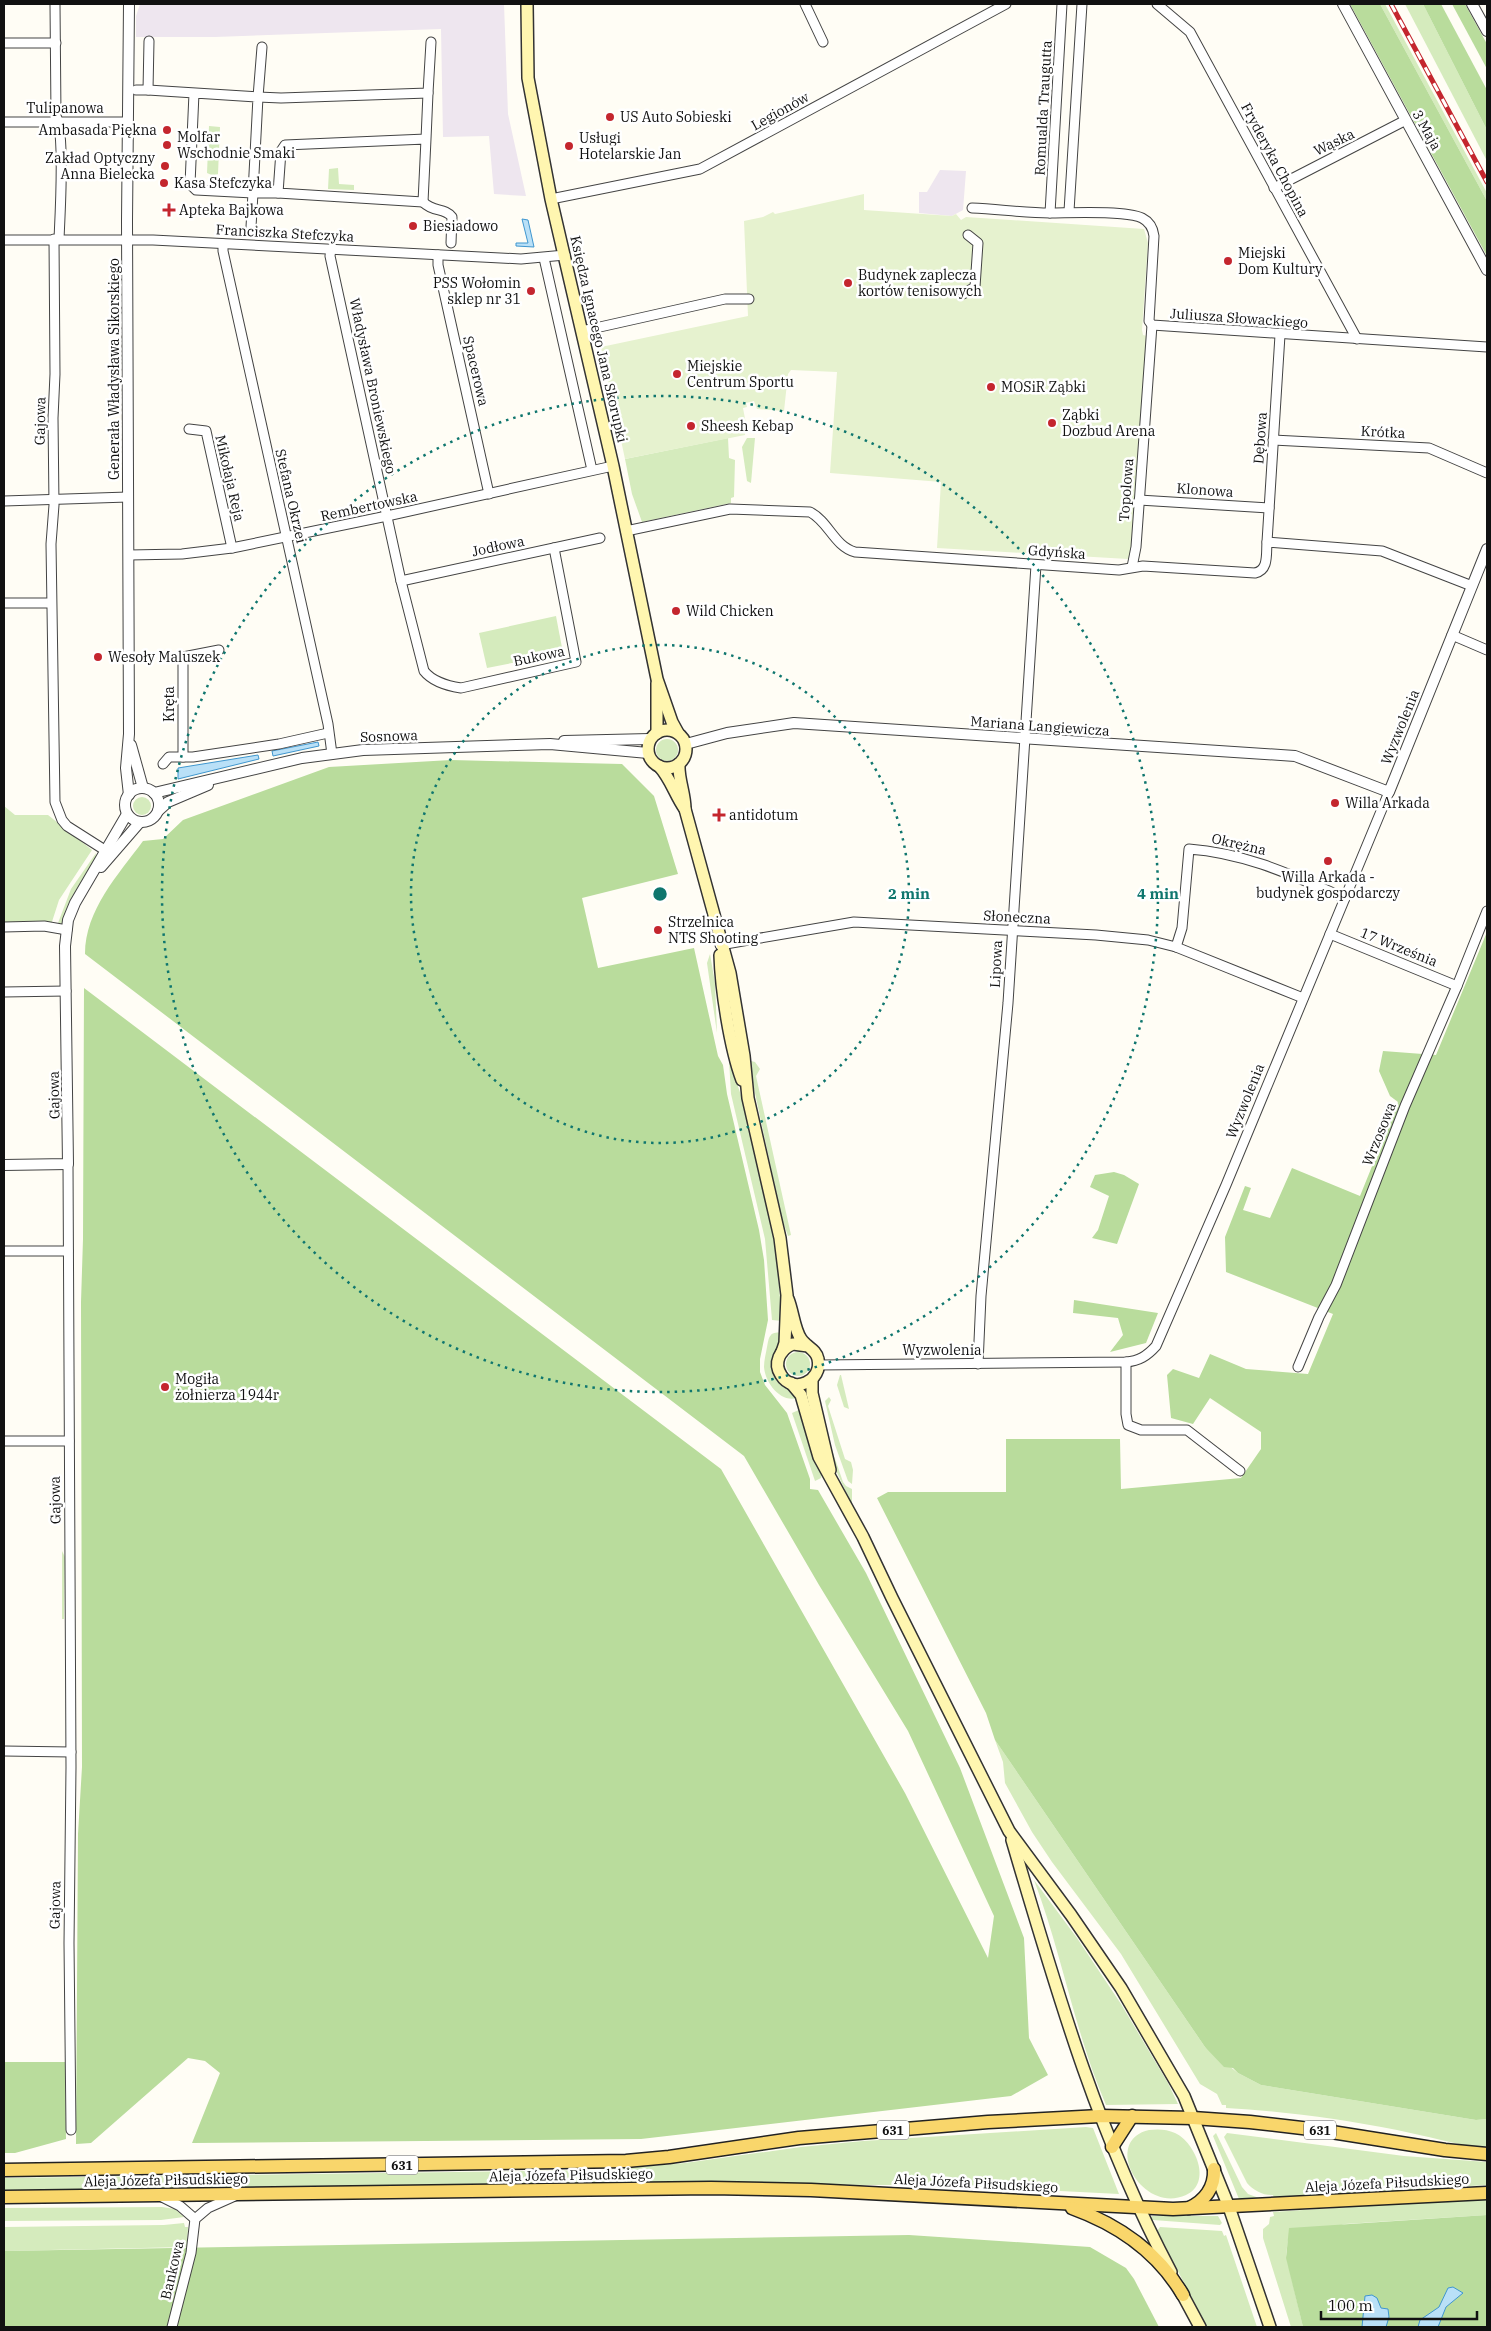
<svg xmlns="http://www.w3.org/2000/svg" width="1491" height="2331" font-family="'IBM Plex Serif',serif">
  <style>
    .industrial { fill: #eee6ef }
    .green { fill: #d5ebbd }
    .forest { fill: #b9dc9c }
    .pitch { fill: #e6f2cf }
    .water { fill: #b9e0f7; stroke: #3f96cf }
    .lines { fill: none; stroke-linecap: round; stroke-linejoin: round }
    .minor-casing { stroke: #444; stroke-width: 11 }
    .tertiary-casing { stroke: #444; stroke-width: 12 }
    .secondary-casing { stroke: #333; stroke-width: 14 }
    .primary-casing { stroke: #222; stroke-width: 15 }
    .minor { stroke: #fff; stroke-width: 9 }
    .tertiary { stroke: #fff; stroke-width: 10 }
    .secondary { stroke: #fff6b0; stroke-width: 11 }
    .primary { stroke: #f9d66b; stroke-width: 12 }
    .rail-casing { stroke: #c4262e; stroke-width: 5 }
    .rail { stroke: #fff; stroke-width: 3; stroke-dasharray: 9; stroke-linecap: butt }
    .ring { fill: none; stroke: #0f766e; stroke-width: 2.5; stroke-dasharray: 2.5 5 }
    .poi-dot { fill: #c4262e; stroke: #fff; stroke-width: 2 }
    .labels { text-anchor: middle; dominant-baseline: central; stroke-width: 5; stroke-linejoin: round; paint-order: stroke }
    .shield { fill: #fff; stroke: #585858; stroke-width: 1 }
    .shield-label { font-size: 12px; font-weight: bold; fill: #111 }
    .street-label { font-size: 14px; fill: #111; stroke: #fff }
    .poi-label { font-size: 14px; fill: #111; stroke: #fff; text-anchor: start }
    .centre { fill: #0f766e; stroke: #fff; stroke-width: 2.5 }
    .ring-label { font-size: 15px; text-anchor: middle; font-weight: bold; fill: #0f766e; stroke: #fff; stroke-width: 5; stroke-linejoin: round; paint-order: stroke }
  </style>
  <rect width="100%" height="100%" fill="#fffdf5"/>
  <g class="industrial">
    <path d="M140,4h364l4,110 18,82 -32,-2 -5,-58 -46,1 -2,-108 -226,8h-79v-21z"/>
    <path d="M940,170l26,1 -3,39 -11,6 -33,-3v-21h8z"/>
  </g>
  <g class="green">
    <path d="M1380,4h5l102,189v8z"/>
    <path d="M1405,4h18l64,126v31z"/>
    <path d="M209,126l11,1 -2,47 -4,2 -7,-3z"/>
    <path d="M338,168l1,16 15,1v5l-26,-1 1,-20z"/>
    <path d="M728,438l1,20 6,2 -1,37 -3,1v5l-89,19 -10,-28 -7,-35z"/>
    <path d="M747,438h8l-4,45 -4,-2 -5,-34z"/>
    <path d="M556,616l7,37 -76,15 -8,-35z"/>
    <circle cx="667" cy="750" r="11"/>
    <circle cx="142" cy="806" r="9"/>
    <path d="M4,806l11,9h33l44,35 -33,50 -9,28 -46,-3z"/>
    <path d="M96,853l-1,8 -25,39 -8,24 -4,-1 13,-34z"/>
    <path d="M710,954l5,29 2,50 -10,-70z"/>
    <path d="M729,1060l17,50 29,129 7,82 -10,-1 -7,-81 -34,-145z"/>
    <path d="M751,1061l4,1 5,7 -4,7 35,159 -3,1 -6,-17 -33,-154z"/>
    <path d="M782,1332c-1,10 -5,15 -8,23 -8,21 11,30 23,43 -17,5 -32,-16 -33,-31 0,-7 2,-14 3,-20 1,-4 1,-9 4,-12 2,-3 7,-2 11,-3z"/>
    <circle cx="798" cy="1364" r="12"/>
    <path d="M840,1375h1l8,34 -5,-2 -7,-22z"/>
    <path d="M829,1397l2,3 -3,6 17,53 6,3 2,8 -1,14 -4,-3 -13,-36 -10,-44z"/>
    <path d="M818,1405h3l11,45 11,32 3,4 6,3v16l-19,-41z"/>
    <path d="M801,1409l21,63 -1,6 -6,3 -23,-68z"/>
    <path d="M62,1551l3,6 -1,62h-2z"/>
    <path d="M995,1740l210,307 33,26 23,12 215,35 11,-1v30c-30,-4 -60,-13 -90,-19 -56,-11 -114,-19 -171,-22v-3h-4l-5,-11 -17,-10 -79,-130 -69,-92 -20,-30 -27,-49 -2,-21z"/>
    <path d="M1034,1880l43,58 44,66 47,79 10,21 -72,1c-31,-72 -44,-151 -72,-225z"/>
    <path d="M1086,2127l7,1 26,66 -178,-9h-79l-139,-3 -719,9v-13l601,-8 80,-7 116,-16 62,-6z"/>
    <path d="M1149,2130c8,-1 18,-1 26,3 20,9 38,50 11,62 -44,20 -85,-54 -37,-65z"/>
    <path d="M1216,2133l26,54 6,7 11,4 -20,1 -26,-63z"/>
    <path d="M1227,2133l177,23 83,6v23l-213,13 -1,-3c-9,1 -20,-5 -26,-12l-23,-46z"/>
    <path d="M1487,2198v17l-142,9 -57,16 -2,15 17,72h-12l-28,-89v-9l6,-5 1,-7 4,-1 -1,-4z"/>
    <path d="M162,2207l13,2 9,8 -23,3 -157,1v-13z"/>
    <path d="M1152,2216h66l4,7 -2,2 -67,-5 -3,-2z"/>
    <path d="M184,2223l1,4h3l-1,20 -183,4v-24l160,-2z"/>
    <path d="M1160,2227l62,4 2,5 2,-1 31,92h-50l-50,-96z"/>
  </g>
  <g class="forest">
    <path d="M1350,4h30l107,197v55z"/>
    <path d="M1423,4h18l46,86v40z"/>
    <path d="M1452,4h13l22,40v25z"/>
    <path d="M451,760l171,4 32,32 24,78 -96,24 16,70 96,-20 24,108 5,9 4,29 32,136 5,30 4,60 -8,39v13l5,13 22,28 23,66v10l8,1 48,83 94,195 64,170 5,100 19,37 -37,21 -370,43 -449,4 28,-70 -15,-12 -17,-3 -97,85 -15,1 2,-310 4,-67 -1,-465 2,-63 1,-251 637,481 184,324 83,165 6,-42 -86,-185 -89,-146 -75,-129 -659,-502c0,-44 33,-79 58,-113l20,-2 20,-19 146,-53z"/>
    <path d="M1487,932v1187l-11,1 -215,-35 -23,-12 -5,-5 -9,-1 -19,-20 -210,-307 -9,-27 -109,-215 11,-6h118v-53h114l1,50 120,-11 20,-29v-17l-51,-34 -17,26 -22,-6 -4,-43 6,-6 26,9 11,-24 36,15 62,5 25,-60 -107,-42 -1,-35 20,-51 6,2 -8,22 27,8 22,-50 68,28 38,-94 -8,-6 -11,-25 4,-20 53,4z"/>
    <path d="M1114,1172l10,3 15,9 -22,60 -25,-6 6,-8 11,-34 -19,-9 5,-12z"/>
    <path d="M1074,1300l84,13 -12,30 -36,9 13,-17 -5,-17 -45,-5z"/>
    <path d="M4,2062h61l1,77 -51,14h-11z"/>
    <path d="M1487,2215v112h-184l-17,-69 3,-30z"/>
    <path d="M909,2235l181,12 36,21 8,11 25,48h-1155v-76z"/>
  </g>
  <path class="pitch" d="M864,194v16l88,6 4,-2 5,6 5,-3 178,12 4,14 -6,87 1,5 4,1 -13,211 -6,12 -191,-11 4,-66 -111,-9 7,-101 -46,-2 -3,4 -4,37 -27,-2 -3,-8 -8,2 1,4 -4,1 3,16 -1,11 -120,24 -24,-112 147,-31 -4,-95 19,-4 10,-5 2,2z"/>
  <g class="water">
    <path d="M522,219l6,1 6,27 -18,-1v-3h12z"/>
    <path d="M318,742l1,4 -46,10 -1,-5z"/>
    <path d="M258,755l1,4 -81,20v-11z"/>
    <path d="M1453,2287l10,6 -17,14 -8,20h-20l2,-7 19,-13 9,-19z"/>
    <path d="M1372,2295l5,3 4,10 7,1 1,8 -3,10h-24l3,-31z"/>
  </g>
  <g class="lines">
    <g class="minor-casing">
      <g id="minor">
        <path d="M55,4l1,112c9,16 4,100 3,123"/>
        <path d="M805,4l18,38"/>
        <path d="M1157,4l33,28 167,307"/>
        <path d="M4,43h52"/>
        <path d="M262,47l-4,50 23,1 147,-5 3,-51"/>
        <path d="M136,90h12l110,7 -5,96 -57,-3 -6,-6 4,-91"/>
        <path d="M148,90l1,-49"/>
        <path d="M4,122h123"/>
        <path d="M426,139l-3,63 -145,-9 3,-42 4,-6 141,-6 2,-46"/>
        <path d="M1274,188l132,-68"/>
        <path d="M551,199l149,-30 306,-165"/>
        <path d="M423,202c11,11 21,5 29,15l-1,26"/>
        <path d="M972,208c26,1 52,5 78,5 20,0 75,-3 92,5 8,4 11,10 12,18l-5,85 3,4 335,22"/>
        <path d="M1069,211l13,-207"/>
        <path d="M1050,213l12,-209"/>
        <path d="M251,227l2,-34h25"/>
        <path d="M54,239l1,135 -2,44 1,87 -3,39 4,258 7,18 5,6 44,28"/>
        <path d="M4,240h149l368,19 44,-4"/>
        <path d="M223,244v7l105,473 4,30"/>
        <path d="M331,249l-1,7 71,325 23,90c8,10 24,15 37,17l115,-26 -22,-114"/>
        <path d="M438,255v10l51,229"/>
        <path d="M544,258l48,212"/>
        <path d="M963,294l12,-7 3,-44 -10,-8"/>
        <path d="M582,331l143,-32h24"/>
        <path d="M189,429l17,2 26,117"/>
        <path d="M1273,440l156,8 58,25"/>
        <path d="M1139,500l130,8"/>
        <path d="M4,501l124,-4"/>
        <path d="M626,531l104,-22 80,3c19,10 24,34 45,40l264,18 24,-4 112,7c14,-3 11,-19 12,-31l115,9 90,35"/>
        <path d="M1267,542l13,-207"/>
        <path d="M129,555l53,-1 50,-6 155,-32 226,-50"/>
        <path d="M1132,567l4,-20 16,-222"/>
        <path d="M401,581l199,-43"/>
        <path d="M4,603h47"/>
        <path d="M1452,635l35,15"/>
        <path d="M183,757v-100l36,-7"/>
        <path d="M163,764l6,-7h24l86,-13 49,-11"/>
        <path d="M4,927l40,-1 23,4"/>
        <path d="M1330,934l127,52"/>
        <path d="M720,945l134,-23 242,13 52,5 28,7 127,51"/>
        <path d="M1176,947l6,-19 7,-79c57,4 105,27 156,49"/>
        <path d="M4,992l62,-1"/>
        <path d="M68,1164l3,603 -2,176 2,187"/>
        <path d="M4,1251h64"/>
        <path d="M1126,1362v52l2,11 13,5h46l53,41"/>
        <path d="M978,1364l3,-68 27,-293 28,-438"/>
        <path d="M819,1365l307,-3c13,-1 21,-6 30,-16l70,-161 163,-393"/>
        <path d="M1298,1367l21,-50 17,-32 69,-179 52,-120 30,-75"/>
        <path d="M4,1441h65"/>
        <path d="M4,1751l67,1"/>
        <path d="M160,2196l20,10 15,13"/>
        <path d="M172,2327l19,-74 4,-34 13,-11 27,-12"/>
      </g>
    </g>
    <g class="tertiary-casing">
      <g id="tertiary">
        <path d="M1343,4l144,266"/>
        <path d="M1472,4l15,27"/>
        <path d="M564,741l86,-2"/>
        <path d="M686,744l41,-11 67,-10 501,33 94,36 98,-243"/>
        <path d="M131,745l12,43"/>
        <circle cx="142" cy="805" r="17"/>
        <path d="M154,793l148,-35 61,-8 187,-6 98,9"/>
        <path d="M129,795l-3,-27 3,-34 -2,-513 2,-217"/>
        <path d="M158,811l10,-9 40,-17"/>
        <path d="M101,867l39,-45"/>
        <path d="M4,1165l64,-1 -3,-218 3,-26 7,-17 52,-89"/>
      </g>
    </g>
    <g class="secondary-casing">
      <g id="secondary">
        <path d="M527,4l1,74 23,121 62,267 44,213 15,43 6,11"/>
        <circle cx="667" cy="749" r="19"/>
        <path d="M657,733v-50"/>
        <path d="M679,764c-1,15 6,29 6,45l45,164 14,83 4,42 32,140 7,57 -2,48 -3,9"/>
        <path d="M659,766c12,13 16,29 26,43"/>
        <path d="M720,955c1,34 10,93 22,125"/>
        <path d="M788,1299c5,12 6,30 13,40 5,8 15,10 17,20 5,22 -25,36 -37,16 -8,-12 -1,-26 12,-31l15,2"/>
        <path d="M812,1380v13l18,77"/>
        <path d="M791,1383l10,12 18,62 44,80 29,61 117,233 62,84 50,73 63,108 45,111 41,120"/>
        <path d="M1012,1840c44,149 85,293 159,432"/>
        <path d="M1179,2288l21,39"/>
      </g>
    </g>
    <g class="primary-casing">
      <g id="primary">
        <path d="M1112,2147l20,-31"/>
        <path d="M4,2170l622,-9 43,-4 130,-19 189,-16 112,-6 93,2 57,4 69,8 126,20 42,4"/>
        <path d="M4,2197l707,-9 100,2 362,19 314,-16"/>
        <path d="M1072,2208c47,17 86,44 111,87"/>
        <path d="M1189,2208c16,-7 26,-21 25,-39"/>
      </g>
    </g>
    <use href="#minor" class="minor"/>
    <use href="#tertiary" class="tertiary"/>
    <use href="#secondary" class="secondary"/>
    <use href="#primary" class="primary"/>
    <g class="rail-casing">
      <path id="rail" d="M1391,4l96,178"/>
    </g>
    <use href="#rail" class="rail"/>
  </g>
  <g class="ring">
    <circle cx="660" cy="894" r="249"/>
    <circle cx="660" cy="894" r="498"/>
  </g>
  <g class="poi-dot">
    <circle cx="610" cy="117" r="5"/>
    <circle cx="167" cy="130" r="5"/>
    <circle cx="167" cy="145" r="5"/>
    <circle cx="569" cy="146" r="5"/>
    <circle cx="165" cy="166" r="5"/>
    <circle cx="164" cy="183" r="5"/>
    <path d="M166.5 202.5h5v5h5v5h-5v5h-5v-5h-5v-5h5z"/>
    <circle cx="413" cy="226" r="5"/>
    <circle cx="1228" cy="261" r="5"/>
    <circle cx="848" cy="283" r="5"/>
    <circle cx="531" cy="291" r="5"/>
    <circle cx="677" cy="374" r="5"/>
    <circle cx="991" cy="387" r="5"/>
    <circle cx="1052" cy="423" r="5"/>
    <circle cx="691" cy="426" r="5"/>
    <circle cx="676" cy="611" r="5"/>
    <circle cx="98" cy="657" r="5"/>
    <circle cx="1335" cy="803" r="5"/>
    <path d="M716.5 807.5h5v5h5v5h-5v5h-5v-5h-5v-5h5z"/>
    <circle cx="1328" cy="861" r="5"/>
    <circle cx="658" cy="930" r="5"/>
    <circle cx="165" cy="1387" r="5"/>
  </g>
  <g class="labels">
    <g class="shield">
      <rect x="877" y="2120.5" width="32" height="19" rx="4"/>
      <rect x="1304" y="2120.5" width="32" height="19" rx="4"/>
      <rect x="386" y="2155.5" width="32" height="19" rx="4"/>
    </g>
    <g class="shield-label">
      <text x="893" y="2130">631</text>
      <text x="1320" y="2130">631</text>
      <text x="402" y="2165">631</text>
    </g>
    <g class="street-label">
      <text x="65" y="108">Tulipanowa</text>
      <text transform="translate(1043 108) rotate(-87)">Romualda Traugutta</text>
      <text transform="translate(780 111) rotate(-29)">Legionów</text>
      <text transform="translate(1427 130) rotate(61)">3 Maja</text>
      <text transform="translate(1334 142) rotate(-26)">Wąska</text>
      <text transform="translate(1275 160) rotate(62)">Fryderyka Chopina</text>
      <text transform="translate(285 233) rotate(3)">Franciszka Stefczyka</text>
      <text transform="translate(1239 318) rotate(4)">Juliusza Słowackiego</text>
      <text transform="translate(599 339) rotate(77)">Księdza Ignacego Jana Skorupki</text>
      <text transform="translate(114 369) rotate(-90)">Generała Władysława Sikorskiego</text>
      <text transform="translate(476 371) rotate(77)">Spacerowa</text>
      <text transform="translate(373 386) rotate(78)">Władysława Broniewskiego</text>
      <text transform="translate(40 421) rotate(-89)">Gajowa</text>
      <text transform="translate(1383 432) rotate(3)">Krótka</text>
      <text transform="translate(1260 438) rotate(-86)">Dębowa</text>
      <text transform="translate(230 478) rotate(77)">Mikołaja Reja</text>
      <text transform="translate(1126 490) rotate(-86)">Topolowa</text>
      <text transform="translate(1205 490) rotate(4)">Klonowa</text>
      <text transform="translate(291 496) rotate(77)">Stefana Okrzei</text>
      <text transform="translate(369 506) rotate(-12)">Rembertowska</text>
      <text transform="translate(498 546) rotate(-12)">Jodłowa</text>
      <text transform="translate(1057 552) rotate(4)">Gdyńska</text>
      <text transform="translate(539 656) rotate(-12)">Bukowa</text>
      <text transform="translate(169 704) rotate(-90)">Kręta</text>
      <text transform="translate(1040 726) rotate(4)">Mariana Langiewicza</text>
      <text transform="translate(1400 727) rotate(-68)">Wyzwolenia</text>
      <text transform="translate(389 736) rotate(-2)">Sosnowa</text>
      <text transform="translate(1239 844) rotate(13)">Okrężna</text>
      <text transform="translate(1017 917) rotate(3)">Słoneczna</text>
      <text transform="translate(1399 947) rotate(22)">17 Września</text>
      <text transform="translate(996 964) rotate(-87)">Lipowa</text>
      <text transform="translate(54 1095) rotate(-91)">Gajowa</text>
      <text transform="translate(1245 1101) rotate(-68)">Wyzwolenia</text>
      <text transform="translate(1379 1134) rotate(-68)">Wrzosowa</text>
      <text x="942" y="1350">Wyzwolenia</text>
      <text transform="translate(55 1500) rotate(-91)">Gajowa</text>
      <text transform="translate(55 1905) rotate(-89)">Gajowa</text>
      <text transform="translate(571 2175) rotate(-1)">Aleja Józefa Piłsudskiego</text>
      <text transform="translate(166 2180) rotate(-1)">Aleja Józefa Piłsudskiego</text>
      <text transform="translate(976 2183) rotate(3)">Aleja Józefa Piłsudskiego</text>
      <text transform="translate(1387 2183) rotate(-3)">Aleja Józefa Piłsudskiego</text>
      <text transform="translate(172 2270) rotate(-77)">Bankowa</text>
    </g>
    <g class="poi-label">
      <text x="620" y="117">US Auto Sobieski</text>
      <text x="157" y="130" text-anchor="end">Ambasada Piękna</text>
      <text x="177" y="137">Molfar<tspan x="177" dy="16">Wschodnie Smaki</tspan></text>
      <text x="579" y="138">Usługi<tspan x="579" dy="16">Hotelarskie Jan</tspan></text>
      <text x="155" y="158" text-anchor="end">Zakład Optyczny<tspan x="155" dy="16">Anna Bielecka</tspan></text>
      <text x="174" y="183">Kasa Stefczyka</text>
      <text x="179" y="210">Apteka Bajkowa</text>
      <text x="423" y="226">Biesiadowo</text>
      <text x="1238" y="253">Miejski<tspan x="1238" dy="16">Dom Kultury</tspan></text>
      <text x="858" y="275">Budynek zaplecza<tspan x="858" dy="16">kortów tenisowych</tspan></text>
      <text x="521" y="283" text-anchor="end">PSS Wołomin<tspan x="521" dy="16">sklep nr 31</tspan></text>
      <text x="687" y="366">Miejskie<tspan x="687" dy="16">Centrum Sportu</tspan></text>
      <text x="1001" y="387">MOSiR Ząbki</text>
      <text x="1062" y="415">Ząbki<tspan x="1062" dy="16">Dozbud Arena</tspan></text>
      <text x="701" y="426">Sheesh Kebap</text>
      <text x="686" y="611">Wild Chicken</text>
      <text x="108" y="657">Wesoły Maluszek</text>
      <text x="1345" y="803">Willa Arkada</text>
      <text x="729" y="815">antidotum</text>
      <text x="1328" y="877" text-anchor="middle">Willa Arkada -<tspan x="1328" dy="16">budynek gospodarczy</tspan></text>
      <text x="668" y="922">Strzelnica<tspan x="668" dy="16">NTS Shooting</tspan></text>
      <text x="175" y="1379">Mogiła<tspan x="175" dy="16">żołnierza 1944r</tspan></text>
    </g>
  </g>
  <circle cx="660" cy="894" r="8" class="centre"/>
  <g class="ring-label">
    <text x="909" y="899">2 min</text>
    <text x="1158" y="899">4 min</text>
  </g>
  <rect width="1491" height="2331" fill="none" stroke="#111111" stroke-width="10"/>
  <path d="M1321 2311v8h156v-8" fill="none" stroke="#111111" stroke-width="2.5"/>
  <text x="1328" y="2311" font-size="15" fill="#111111" stroke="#ffffff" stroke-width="4" paint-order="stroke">100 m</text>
</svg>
